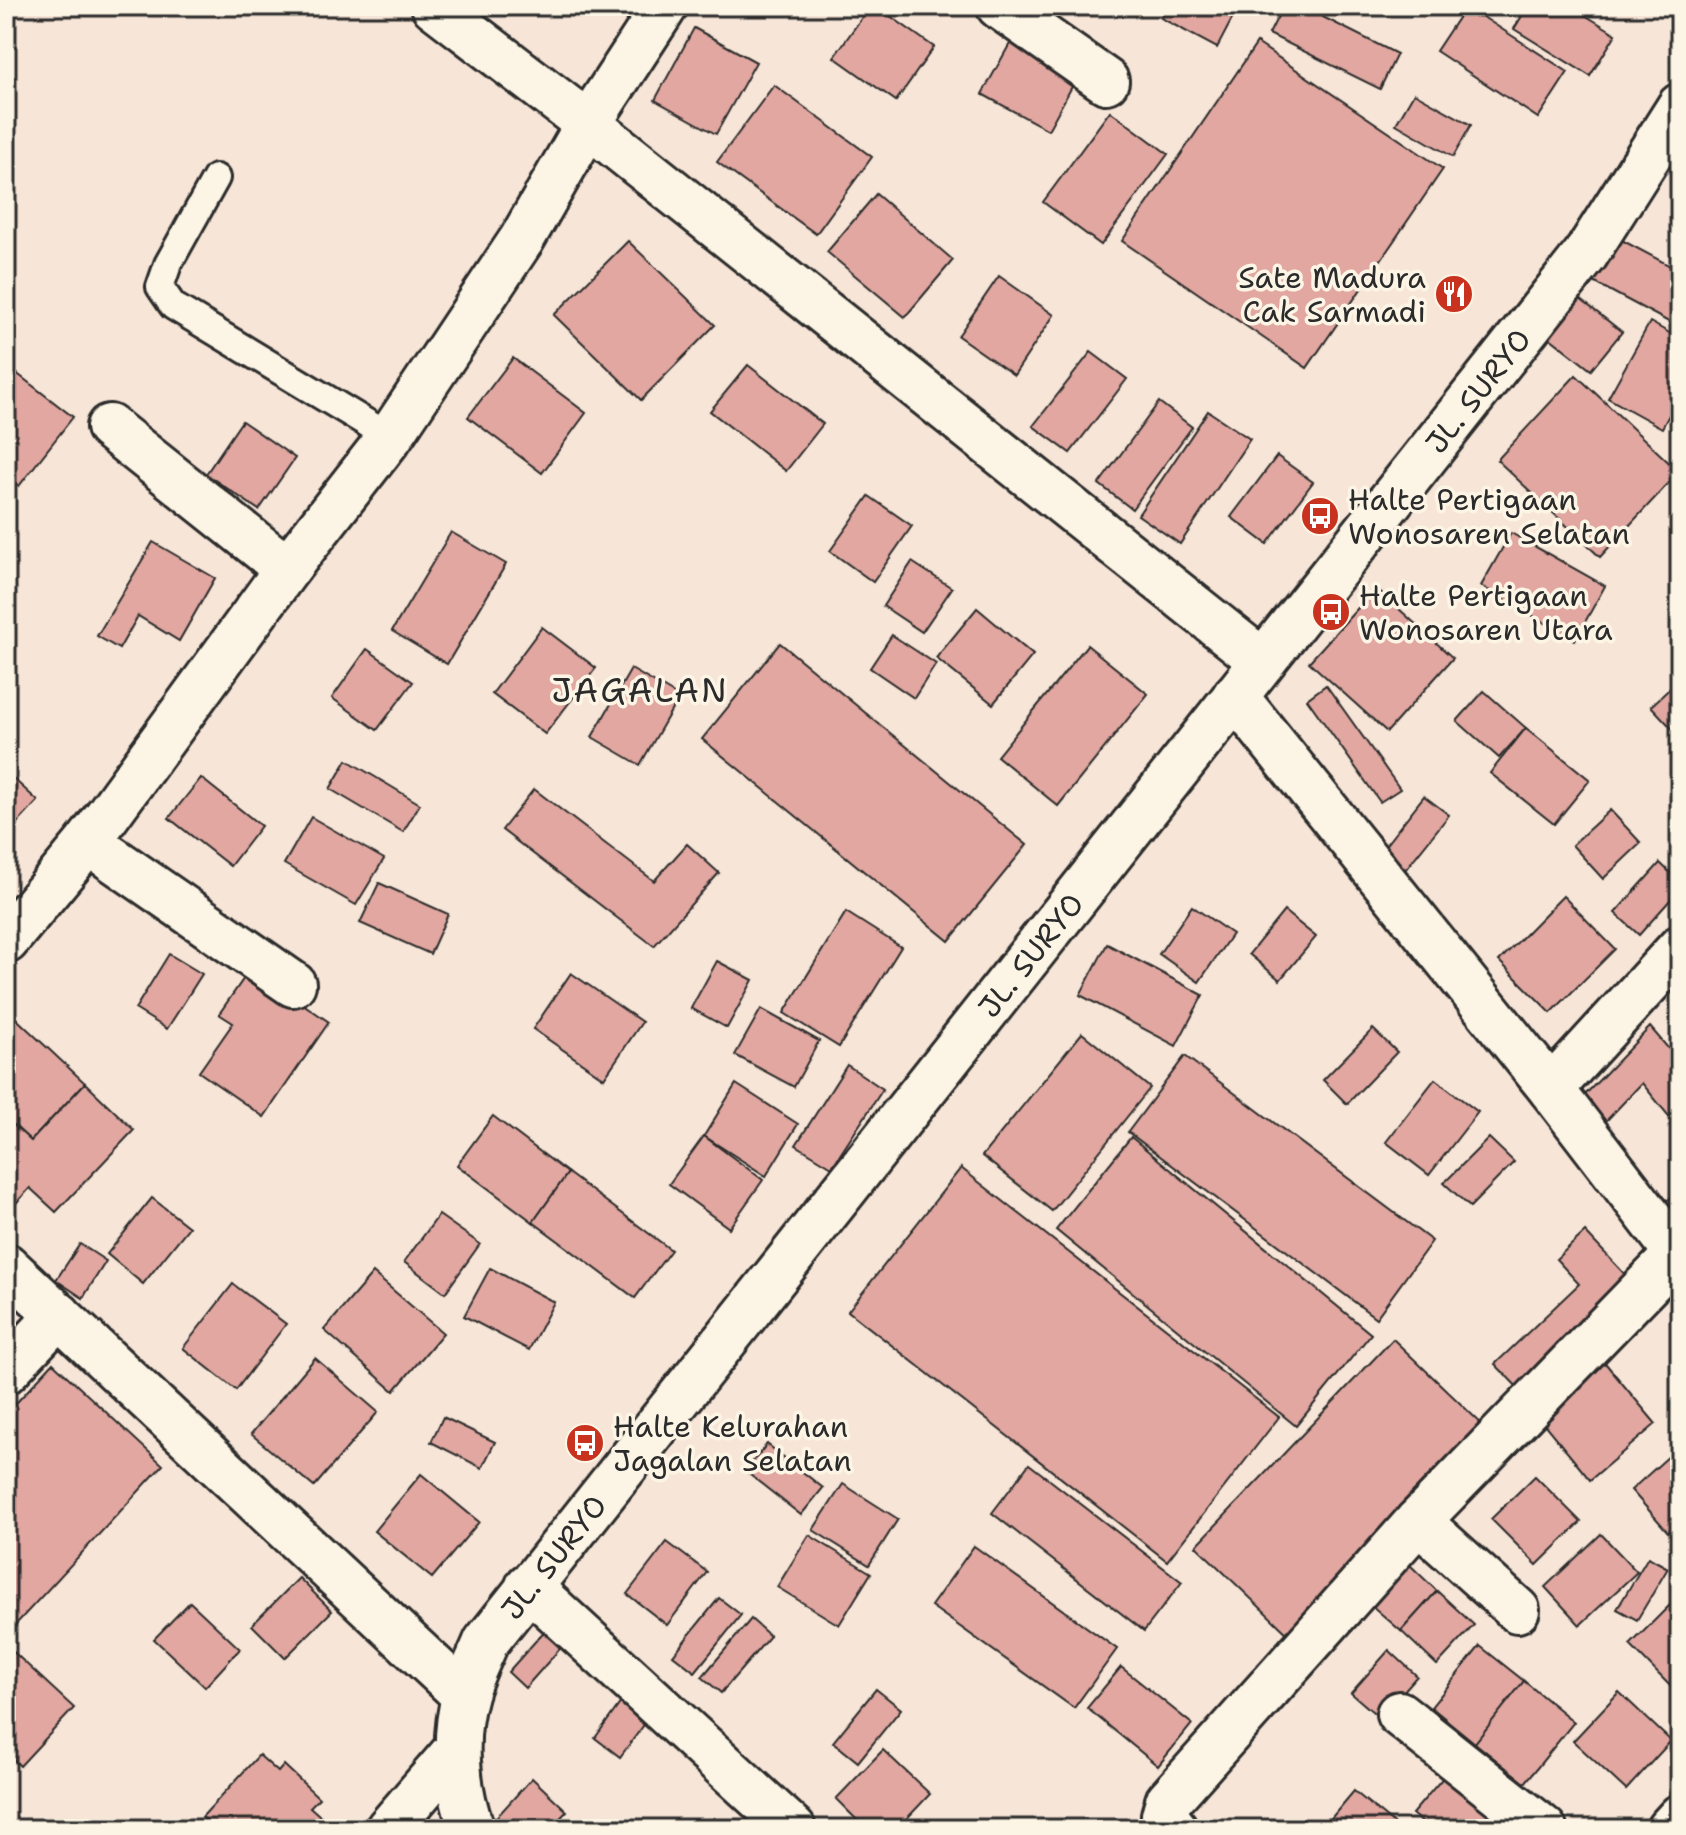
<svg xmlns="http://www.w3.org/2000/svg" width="1686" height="1835" font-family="'Shantell Sans',sans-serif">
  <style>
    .building { fill: #e1a7a0; stroke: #2b2b2b; stroke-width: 2 }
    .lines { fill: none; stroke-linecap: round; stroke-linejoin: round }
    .lane-casing { stroke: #2b2b2b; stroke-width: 32 }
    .street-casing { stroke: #2b2b2b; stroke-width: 50 }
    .secondary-casing { stroke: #2b2b2b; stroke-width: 50 }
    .lane { stroke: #fcf5e5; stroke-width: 26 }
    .street { stroke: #fcf5e5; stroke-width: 44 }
    .secondary { stroke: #fcf5e5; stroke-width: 44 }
    .labels { text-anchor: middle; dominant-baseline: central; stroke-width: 7; stroke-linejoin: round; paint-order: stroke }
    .poi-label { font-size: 30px; fill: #2b2b2b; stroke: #fcf5e5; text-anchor: start }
    .street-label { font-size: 30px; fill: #2b2b2b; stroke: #fcf5e5 }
    .quarter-label { font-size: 34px; letter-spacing: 2px; fill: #2b2b2b; stroke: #fcf5e5 }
  </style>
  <rect width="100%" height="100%" fill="#f7e5d7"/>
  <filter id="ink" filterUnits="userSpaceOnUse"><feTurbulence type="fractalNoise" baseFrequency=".0125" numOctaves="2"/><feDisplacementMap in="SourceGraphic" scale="16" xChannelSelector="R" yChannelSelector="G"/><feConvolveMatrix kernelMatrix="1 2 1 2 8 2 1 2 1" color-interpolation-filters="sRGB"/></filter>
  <g filter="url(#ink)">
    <g class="building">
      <path d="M870,6h6l58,41 -38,54 -62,-44z"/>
      <path d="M1167,6h72l-22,42 -56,-30z"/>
      <path d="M1283,6h18l96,48 -17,35 -111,-55z"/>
      <path d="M1352,6h22l-3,8z"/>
      <path d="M1466,6l102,66 -30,46 -102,-67z"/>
      <path d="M1528,6h42l46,28 -26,42 -76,-47z"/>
      <path d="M694,28l62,34 -40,72 -61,-34z"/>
      <path d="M1013,38l66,36 -31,56 -66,-36z"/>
      <path d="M1257,43l186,126 -136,199 -185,-127z"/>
      <path d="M774,85l98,72 -56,77 -99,-72z"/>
      <path d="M1414,93l57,32 -18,32 -57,-33z"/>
      <path d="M1110,111l58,43 -67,91 -58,-43z"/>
      <path d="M876,194l77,66 -48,57 -78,-65z"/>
      <path d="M1614,236l66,35v57l-90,-48z"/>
      <path d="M628,241l87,84 -74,75 -87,-85z"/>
      <path d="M999,276l55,39 -40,60 -56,-39z"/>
      <path d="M1575,295l47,37 -31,38 -46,-36z"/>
      <path d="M1650,322l30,17v56l-18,33 -54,-30z"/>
      <path d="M1091,352l36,27 -57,74 -37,-27z"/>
      <path d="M513,358l73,55 -44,60 -74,-56z"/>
      <path d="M6,365l67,52 -54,69 -13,-10z"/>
      <path d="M748,365l75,59 -37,47 -76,-60z"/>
      <path d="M1576,375l103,97 -79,85 -103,-97z"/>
      <path d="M1159,402l33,25 -60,82 -33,-25z"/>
      <path d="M1208,411l42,28 -70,105 -42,-29z"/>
      <path d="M242,421l53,37 -36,52 -53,-36z"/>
      <path d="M1277,456l36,26 -46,62 -36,-27z"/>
      <path d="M869,496l43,30 -39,56 -43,-31z"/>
      <path d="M451,532l55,32 -59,100 -55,-33z"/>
      <path d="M1511,533l94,53 -30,54 -94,-54z"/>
      <path d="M153,542l62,36 -36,63 -41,-25 -19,33 -22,-13z"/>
      <path d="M912,562l40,26 -30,44 -39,-26z"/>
      <path d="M1376,588l77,70 -66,74 -78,-70z"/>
      <path d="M977,608l56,47 -40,49 -57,-46z"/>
      <path d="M542,627l54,41 -51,66 -53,-40z"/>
      <path d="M892,635l44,29 -22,34 -44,-30z"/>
      <path d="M780,643l247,202 -78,96 -247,-202z"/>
      <path d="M1087,645l61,49 -90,112 -61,-50z"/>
      <path d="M367,649l46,33 -36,48 -45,-32z"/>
      <path d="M631,669l48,28 -39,68 -48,-28z"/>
      <path d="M1680,679v58l-29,-31z"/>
      <path d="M1326,685l74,104 -20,13 -73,-103z"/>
      <path d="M1484,691l42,37 -27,30 -42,-37z"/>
      <path d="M1526,728l64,52 -36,44 -64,-51z"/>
      <path d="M347,760l73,44 -17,28 -73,-43z"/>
      <path d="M6,772l32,29 -32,35z"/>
      <path d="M201,778l60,48 -31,40 -61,-48z"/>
      <path d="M534,789l120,92 33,-37 32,29 -65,73 -152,-116z"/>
      <path d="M1424,796l25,19 -48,60 -24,-19z"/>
      <path d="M1610,810l31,33 -38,36 -31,-34z"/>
      <path d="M311,817l73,42 -28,46 -72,-41z"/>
      <path d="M1660,863l20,19v7l-41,46 -24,-22z"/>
      <path d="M379,883l69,31 -18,40 -70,-31z"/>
      <path d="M1563,896l52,53 -64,64 -52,-52z"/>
      <path d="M1192,906l40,28 -33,48 -40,-28z"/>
      <path d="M1284,911l32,26 -36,43 -31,-26z"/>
      <path d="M846,912l55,35 -62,100 -55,-34z"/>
      <path d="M1107,944l96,51 -27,51 -96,-51z"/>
      <path d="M169,954l33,20 -35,55 -32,-20z"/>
      <path d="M717,961l36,19 -26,48 -36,-20z"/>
      <path d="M251,968l78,54 -65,95 -65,-45 34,-49 -14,-9z"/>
      <path d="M571,973l71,49 -38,56 -71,-49z"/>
      <path d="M6,1009l79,74 -54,58 -25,-23z"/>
      <path d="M761,1009l58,32 -25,46 -59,-32z"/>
      <path d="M1650,1027l30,35v68l-38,-47 -36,38 -25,-22z"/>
      <path d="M1373,1029l24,23 -50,52 -24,-24z"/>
      <path d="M1082,1033l68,55 -98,123 -70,-55z"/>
      <path d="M1185,1056l247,185 -56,77 -248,-186z"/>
      <path d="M847,1065l36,24 -51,78 -36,-22z"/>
      <path d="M1435,1079l43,33 -49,63 -43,-33z"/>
      <path d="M85,1083l49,47 -78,82 -26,-24 -24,26v-96l25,23z"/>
      <path d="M736,1084l62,40 -32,52 -62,-40z"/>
      <path d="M493,1116l75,57 -35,49 -76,-57z"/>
      <path d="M704,1136l59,44 -34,48 -60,-44z"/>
      <path d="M1131,1137l240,197 -75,92 -240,-196z"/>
      <path d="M1489,1138l25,24 -44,45 -26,-24z"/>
      <path d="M961,1168l318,249 -112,144 -319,-250z"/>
      <path d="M568,1173l103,77 -36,48 -102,-76z"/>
      <path d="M1680,1192v33l-14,-24z"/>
      <path d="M152,1198l37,29 -46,57 -36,-30z"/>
      <path d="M439,1215l41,29 -35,49 -41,-31z"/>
      <path d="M1585,1232l48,51 -111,109 -27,-28 84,-80 -23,-25z"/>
      <path d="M80,1244l26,17 -23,37 -27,-18z"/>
      <path d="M490,1268l64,34 -25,48 -65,-34z"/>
      <path d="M373,1273l70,60 -49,58 -70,-61z"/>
      <path d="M233,1284l53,40 -50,66 -53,-42z"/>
      <path d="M6,1295l9,5 -9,17z"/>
      <path d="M1393,1339l95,91 -196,208 -96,-92z"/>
      <path d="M315,1358l63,54 -64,75 -63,-53z"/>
      <path d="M1601,1358l55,66 -66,56 -55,-67z"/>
      <path d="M53,1363l110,102 -157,170v-221z"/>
      <path d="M443,1417l52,25 -13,26 -51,-26z"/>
      <path d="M767,1444l56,44 -22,27 -56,-44z"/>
      <path d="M1680,1446v75l-12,11 -37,-42z"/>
      <path d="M1029,1464l153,118 -38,49 -152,-118z"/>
      <path d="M421,1474l58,48 -47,56 -58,-47z"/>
      <path d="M1535,1476l46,46 -44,43 -46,-46z"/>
      <path d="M843,1484l55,35 -29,46 -56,-35z"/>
      <path d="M1601,1534l36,38 -57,53 -35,-38z"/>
      <path d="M809,1535l62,38 -32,52 -62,-38z"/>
      <path d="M667,1542l40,30 -40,53 -40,-31z"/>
      <path d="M974,1546l143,103 -43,59 -143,-102z"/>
      <path d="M1648,1557l20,11 -31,52 -20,-11z"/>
      <path d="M1409,1564l28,27 -36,40 -30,-26z"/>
      <path d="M299,1578l33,33 -47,47 -33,-33z"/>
      <path d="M1437,1591l37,34 -37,40 -36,-34z"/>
      <path d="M1680,1595v101l-50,-51z"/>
      <path d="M719,1598l22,17 -46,57 -22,-17z"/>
      <path d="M190,1602l50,47 -35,38 -51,-48z"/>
      <path d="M556,1618l17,16 -48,54 -17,-16z"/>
      <path d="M751,1619l19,17 -49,57 -19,-16z"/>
      <path d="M6,1645l68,63 -54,58 -14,-14z"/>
      <path d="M1480,1646l44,35 -49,62 -44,-36z"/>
      <path d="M1389,1650l28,26 -37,42 -29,-25z"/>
      <path d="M1121,1667l71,57 -34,42 -71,-58z"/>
      <path d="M1524,1681l50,41 -49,61 -50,-40z"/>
      <path d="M876,1689l25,20 -43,53 -25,-20z"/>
      <path d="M629,1691l26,19 -35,47 -25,-19z"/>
      <path d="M1619,1692l52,49 -45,49 -53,-49z"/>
      <path d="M883,1750l47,44 -33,35h-31l-30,-30z"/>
      <path d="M259,1755l19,17 6,-7 35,33 -9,9 20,18 -3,4h-111l-14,-12z"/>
      <path d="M1452,1767l59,50 -10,12h-71l-18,-15z"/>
      <path d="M532,1778l35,33 -17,18h-46l-10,-9z"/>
      <path d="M1354,1791l46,38h-78z"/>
      <path d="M714,1818l12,11h-23z"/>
    </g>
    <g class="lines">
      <g class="lane-casing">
        <path id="lane" d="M216,178l-48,86 -8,23 13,19 217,131"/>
      </g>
      <g class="street-casing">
        <g id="street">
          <path d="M999,6l107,75"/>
          <path d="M109,427l178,142"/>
          <path d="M1235,696l316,393 129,168"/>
          <path d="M88,842l205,142"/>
          <path d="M6,941l82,-99 199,-273 103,-132 132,-198 66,-115 77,-118"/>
          <path d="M1551,1089l129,-141"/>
          <path d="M6,1266l458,429"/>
          <path d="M6,1371l53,-56"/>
          <path d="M1418,1521l99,89"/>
          <path d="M528,1586l265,243"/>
          <path d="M1399,1714l145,115"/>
          <path d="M388,1829l69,-80"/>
          <path d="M1175,1829l-11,-14 4,-14 250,-280 259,-267"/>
          <path d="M1669,1829l11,-12"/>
        </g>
      </g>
      <g class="secondary-casing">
        <g id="secondary">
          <path d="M434,6l154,118 674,537"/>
          <path id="s1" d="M472,1829c-16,-41 -19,-93 -7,-135 5,-18 14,-35 21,-52l1100,-1388 94,-148"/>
        </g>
      </g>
      <use href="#lane" class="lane"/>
      <use href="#street" class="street"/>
      <use href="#secondary" class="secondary"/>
    </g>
  </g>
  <defs>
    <g id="restaurant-disc" transform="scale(2)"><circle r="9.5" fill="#c8321e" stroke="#fcf5e5"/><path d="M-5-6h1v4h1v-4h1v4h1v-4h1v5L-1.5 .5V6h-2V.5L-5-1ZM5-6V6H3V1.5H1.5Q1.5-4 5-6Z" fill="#fff"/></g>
    <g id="bus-disc" transform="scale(2)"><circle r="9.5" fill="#c8321e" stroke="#fcf5e5"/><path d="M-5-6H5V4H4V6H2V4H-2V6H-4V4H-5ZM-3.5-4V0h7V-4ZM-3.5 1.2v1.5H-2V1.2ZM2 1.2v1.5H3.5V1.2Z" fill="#fff"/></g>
  </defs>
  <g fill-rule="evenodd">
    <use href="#restaurant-disc" x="1454" y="294"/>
    <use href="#bus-disc" x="1320" y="516"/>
    <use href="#bus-disc" x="1331" y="612"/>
    <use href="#bus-disc" x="585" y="1443"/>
  </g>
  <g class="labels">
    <g class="poi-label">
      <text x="1426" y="277" text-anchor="end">Sate Madura<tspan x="1426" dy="34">Cak Sarmadi</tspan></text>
      <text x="1348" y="499">Halte Pertigaan<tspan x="1348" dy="34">Wonosaren Selatan</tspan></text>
      <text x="1359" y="595">Halte Pertigaan<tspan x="1359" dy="34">Wonosaren Utara</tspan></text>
      <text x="613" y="1426">Halte Kelurahan<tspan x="613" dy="34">Jagalan Selatan</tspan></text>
    </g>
    <g class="street-label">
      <text stroke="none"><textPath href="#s1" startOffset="1790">JL. SURYO</textPath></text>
      <text stroke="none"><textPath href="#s1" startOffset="1070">JL. SURYO</textPath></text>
      <text stroke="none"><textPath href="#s1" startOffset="302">JL. SURYO</textPath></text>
    </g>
    <g class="quarter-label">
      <text x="640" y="690">JAGALAN</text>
    </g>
  </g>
  <rect width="1686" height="1835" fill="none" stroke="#fcf5e5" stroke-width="32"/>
  <rect x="16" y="16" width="1654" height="1803" fill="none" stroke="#2b2b2b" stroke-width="3" filter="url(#ink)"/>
</svg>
